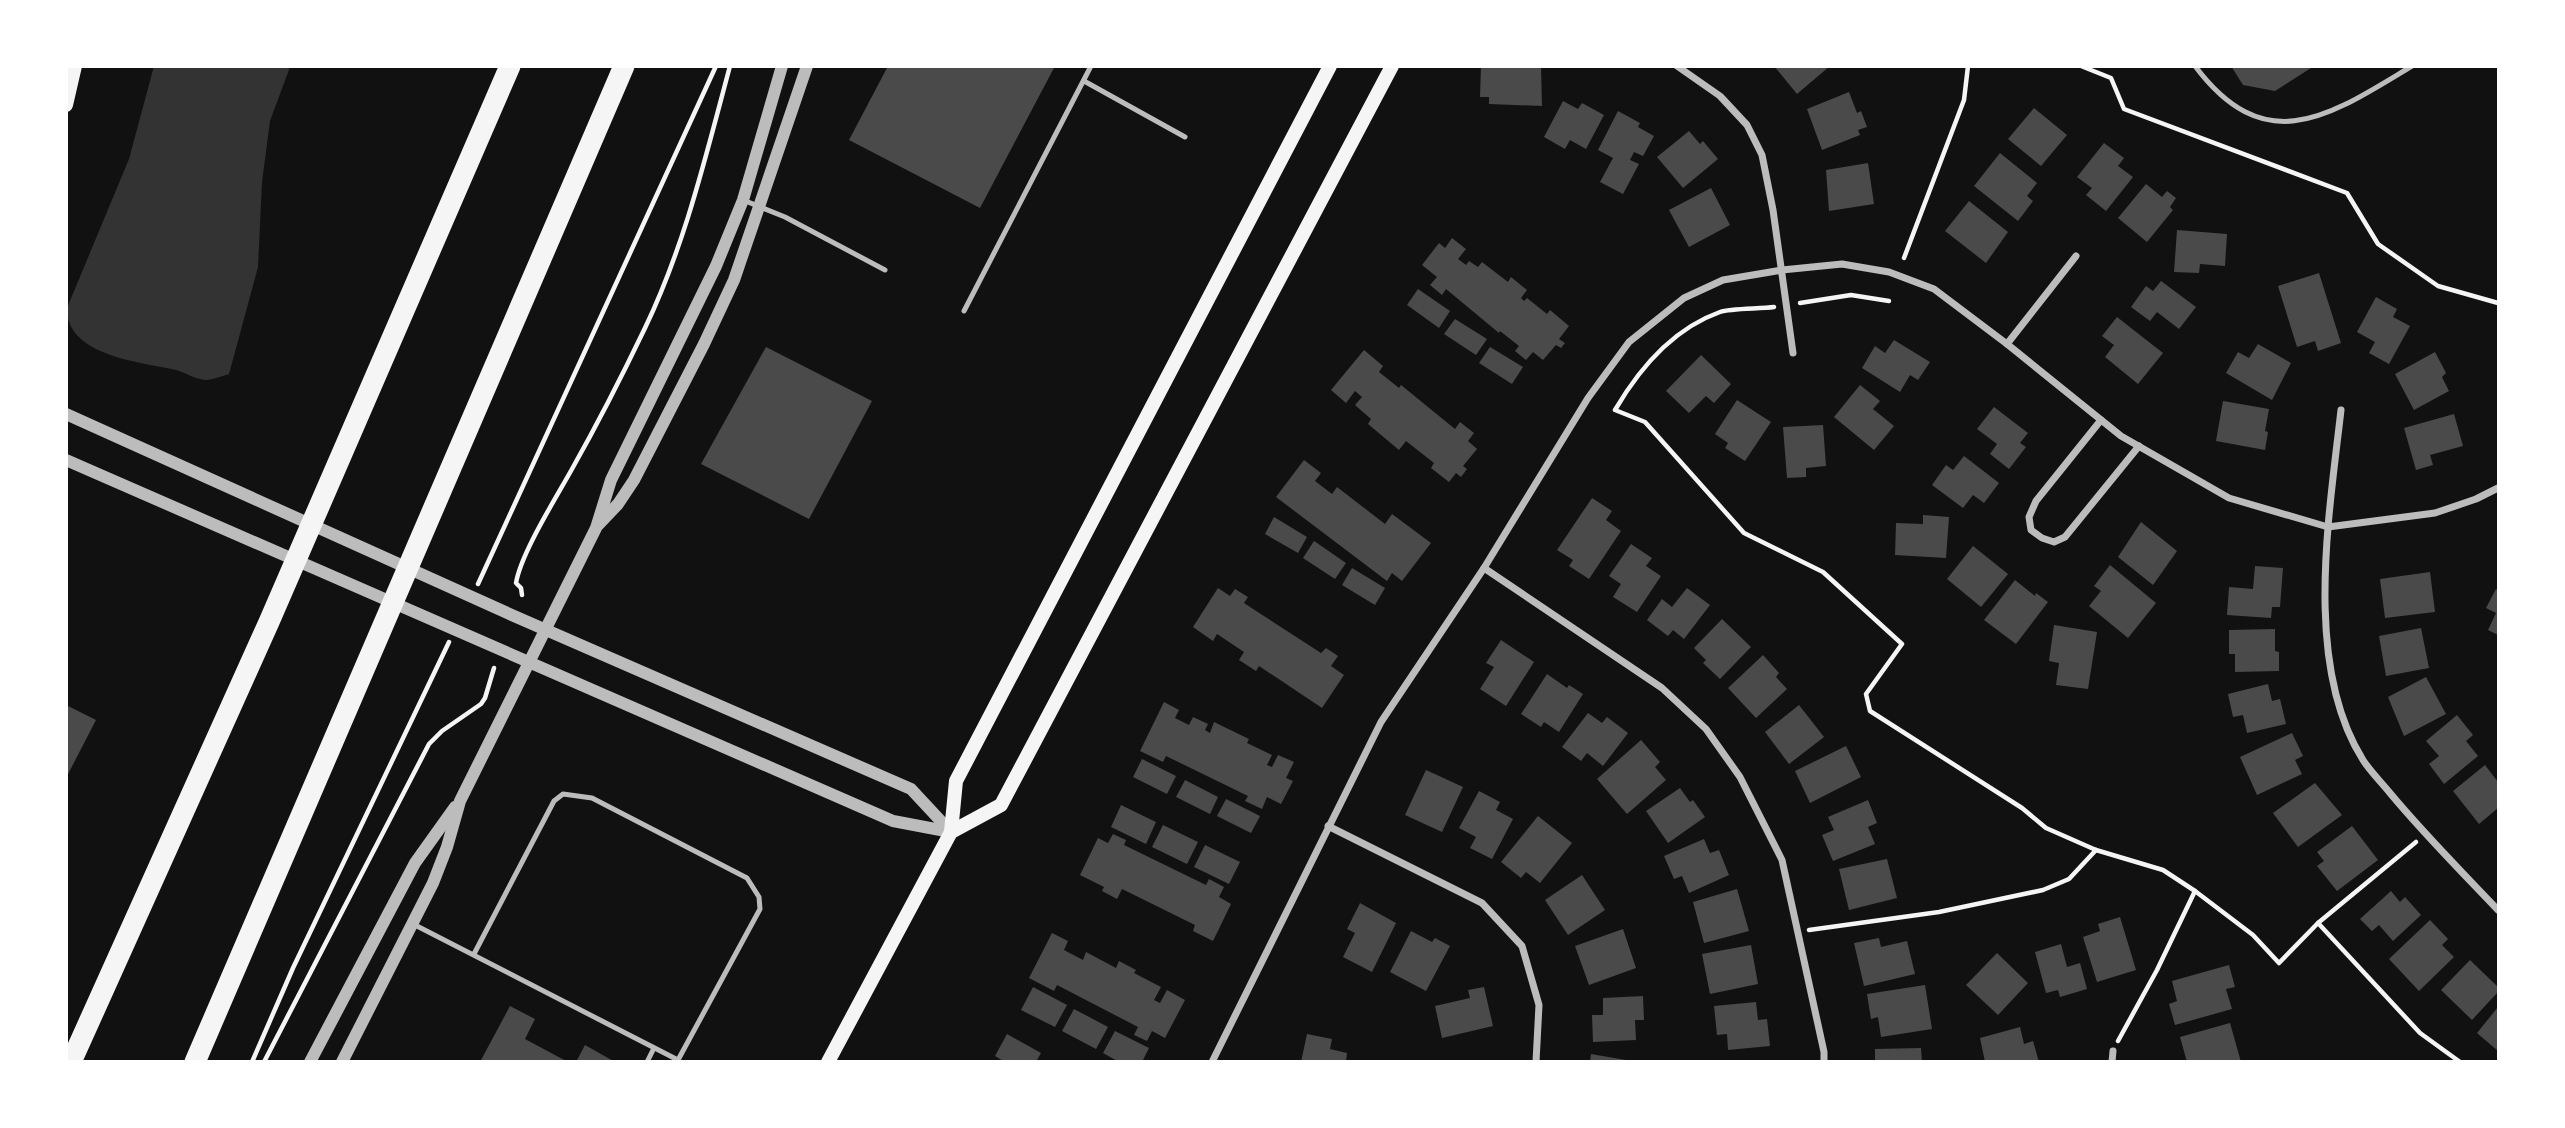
<svg xmlns="http://www.w3.org/2000/svg" width="2565" height="1128" font-family="'PT Sans Narrow',sans-serif">
  <style>
    .water { fill: #333 }
    .building { fill: #4a4a4a }
    .lines { fill: none; stroke-linecap: round; stroke-linejoin: round }
    .path { stroke: #f5f5f5; stroke-width: 4.5 }
    .service { stroke: #bcbcbc; stroke-width: 5 }
    .minor { stroke: #bcbcbc; stroke-width: 7 }
    .tertiary { stroke: #bcbcbc; stroke-width: 12 }
    .secondary { stroke: #f5f5f5; stroke-width: 14 }
    .motorway { stroke: #f5f5f5; stroke-width: 21 }
  </style>
  <rect width="100%" height="100%" fill="#111"/>
  <path class="water" d="M154,66l136,1 -20,54 -8,61 -4,85 -29,107c-7,2 -15,5 -22,6 -10,0 -21,-7 -31,-10 -35,-8 -110,-14 -109,-62l62,-149z"/>
  <g class="building">
    <path d="M888,66h167l-75,142 -131,-68z"/>
    <path d="M1481,66h60l1,40 -53,-2v-7h-9z"/>
    <path d="M1774,66h56l-33,28z"/>
    <path d="M2231,66h83l-39,25 -32,-6z"/>
    <path d="M1849,92l8,21 4,-2 6,16 -9,3 2,5 -38,15 -15,-41z"/>
    <path d="M1563,101l15,8 4,-6 22,12 -18,34 -16,-9 -5,9 -21,-12z"/>
    <path d="M2034,108l33,27 -26,31 -33,-27z"/>
    <path d="M1618,111l22,12 -2,4 16,9 -11,20 -9,-4 -4,8 9,4 -16,30 -23,-12 13,-24 -15,-8z"/>
    <path d="M1689,131l11,13 3,-3 15,18 -35,29 -26,-31z"/>
    <path d="M2104,143l20,15 -6,8 15,11 -27,34 -20,-16 6,-7 -15,-11z"/>
    <path d="M2000,153l37,30 -10,13 6,5 -15,20 -44,-35z"/>
    <path d="M1868,163l6,41 -45,7 -3,-41z"/>
    <path d="M2146,184l16,13 5,-6 9,7 -6,9 3,3 -26,32 -29,-24z"/>
    <path d="M1711,188l19,37 -41,22 -20,-37z"/>
    <path d="M1969,201l39,31 -22,31 -41,-32z"/>
    <path d="M2177,230l50,4 -2,32 -25,-2 -1,9 -25,-1z"/>
    <path d="M1452,238l14,11 -8,10 8,6 3,-4 9,6 4,-5 26,20 3,-5 16,13 -6,8 3,3 3,-3 20,16 3,-4 19,16 -10,13 6,4 -4,5 -5,-3 -13,15 -10,-8 -7,8 -11,-9 4,-5 -19,-15 -1,2 -53,-44 -4,6 -12,-10 7,-8 -15,-12 17,-22 6,5z"/>
    <path d="M2319,273l22,70 -23,8 -3,-10 -18,6 -19,-61z"/>
    <path d="M2161,281l35,26 -17,22 -22,-17 -7,9 -19,-14 15,-21 7,5z"/>
    <path d="M1418,289l32,22 -11,17 -32,-23z"/>
    <path d="M2376,297l21,12 -4,8 17,9 -21,38 -20,-11 6,-11 -18,-10z"/>
    <path d="M2117,317l46,36 -25,31 -33,-27 9,-12 -12,-9z"/>
    <path d="M1455,319l32,20 -11,16 -32,-21z"/>
    <path d="M1894,340l36,22 -12,18 -8,-5 -10,17 -38,-24 13,-22 10,7z"/>
    <path d="M2258,344l33,19 -19,37 -46,-27 12,-21 11,6z"/>
    <path d="M766,347l106,54 -63,118 -108,-55z"/>
    <path d="M1490,347l33,20 -11,17 -33,-21z"/>
    <path d="M1364,350l19,16 -4,6 20,16 2,-3 54,44 5,-7 14,11 -6,8 9,8 -14,17 4,3 -6,8 -5,-4 -7,9 -18,-14 3,-5 -28,-22 -7,9 -31,-26 3,-5 -16,-14 7,-8 -7,-6 -9,12 -15,-13z"/>
    <path d="M2435,352l11,21 -4,4 7,14 -35,19 -19,-36z"/>
    <path d="M1701,355l30,29 -17,19 -8,-7 -17,17 -23,-22z"/>
    <path d="M1860,385l20,16 -7,8 21,17 -20,24 -40,-33z"/>
    <path d="M1737,400l34,22 -26,39 -20,-13 3,-5 -13,-9z"/>
    <path d="M2223,401l46,8 -4,22 3,1 -3,18 -49,-9z"/>
    <path d="M1994,407l34,26 -8,10 6,4 -17,22 -19,-15 7,-10 -20,-15z"/>
    <path d="M2454,414l9,32 -33,9 3,10 -17,5 -12,-42z"/>
    <path d="M1823,425l3,41 -20,2v9l-19,1 -4,-51z"/>
    <path d="M1964,456l35,27 -15,20 -11,-8 -10,13 -31,-23 14,-20 7,5z"/>
    <path d="M1304,460l17,13 -6,8 17,13 5,-7 48,37 7,-10 39,29 -29,38 -10,-8 -5,8 -111,-84z"/>
    <path d="M1592,498l20,13 -6,9 15,11 -32,48 -20,-13 4,-6 -16,-10z"/>
    <path d="M1923,515l26,2 -3,41 -51,-3 1,-32 27,1z"/>
    <path d="M1274,517l33,20 -9,16 -33,-19z"/>
    <path d="M2141,522l36,29 -24,34 -35,-28z"/>
    <path d="M1314,541l32,22 -11,16 -32,-21z"/>
    <path d="M1631,544l21,14 -6,8 15,10 -24,36 -24,-15 8,-13 -12,-8z"/>
    <path d="M1973,546l35,28 -27,33 -34,-28z"/>
    <path d="M2110,565l46,38 -28,35 -39,-32 12,-15 -7,-5z"/>
    <path d="M2255,566l28,2 -3,39h-8l-1,11 -44,-3 2,-28 24,2z"/>
    <path d="M1352,568l33,20 -10,17 -33,-20z"/>
    <path d="M2430,572l5,40 -50,6 -5,-39z"/>
    <path d="M2015,580l20,16 1,-3 12,9 -32,42 -32,-24z"/>
    <path d="M1218,588l12,8 5,-7 13,8 -4,6 77,50 5,-5 12,8 -7,10 13,9 -22,33 -63,-42 -3,5 -17,-11 5,-8 -27,-18 -4,7 -20,-14z"/>
    <path d="M1687,588l23,17 -26,34 -11,-9 -5,6 -21,-16 15,-21 10,8z"/>
    <path d="M2496,589l2,1v45l-10,-5 8,-17 -10,-5z"/>
    <path d="M1722,619l29,28 -31,32 -17,-16 3,-3 -12,-12z"/>
    <path d="M2054,625l43,7 -9,57 -32,-4 3,-22 -10,-2z"/>
    <path d="M2421,628l8,40 -43,8 -7,-40z"/>
    <path d="M2275,629v22l4,1v19l-44,1v-18h-6v-24z"/>
    <path d="M1501,640l33,22 -28,44 -26,-17 14,-22 -8,-4z"/>
    <path d="M1763,655l16,18 -3,4 11,12 -31,29 -28,-30z"/>
    <path d="M1547,674l20,14 2,-3 14,9 -24,38 -15,-10 -3,5 -20,-13z"/>
    <path d="M2426,677l20,37 -42,22 -16,-39z"/>
    <path d="M2268,684l4,17 8,-2 6,25 -39,9 -4,-18 -10,2 -5,-23z"/>
    <path d="M1164,702l15,8 -4,8 14,7 4,-8 15,7 -3,6 5,3 4,-11 35,17 -2,4 25,12 -5,10 5,2 6,-12 16,7 -8,16 7,3 -12,23 -14,-7 -5,12 -17,-8 3,-5 -82,-40 -3,6 -23,-11z"/>
    <path d="M66,705l30,15 -30,58z"/>
    <path d="M1799,705l25,32 -35,27 -24,-32z"/>
    <path d="M1588,713l14,10 5,-6 21,16 -25,33 -16,-13 -6,8 -19,-14z"/>
    <path d="M2457,715l16,20 -7,6 12,15 -34,28 -15,-20 10,-8 -13,-15z"/>
    <path d="M2292,733l11,23 -8,4 7,14 -45,21 -17,-38z"/>
    <path d="M1641,740l19,22 -5,5 11,13 -39,34 -30,-35z"/>
    <path d="M1846,746l15,31 -51,26 -15,-32z"/>
    <path d="M1142,759l34,17 -9,18 -34,-17z"/>
    <path d="M2485,765l13,17v26l-19,16 -26,-33z"/>
    <path d="M1426,770l37,17 -21,45 -37,-17z"/>
    <path d="M1185,780l33,17 -8,17 -34,-17z"/>
    <path d="M2315,783l27,32 -44,32 -25,-34z"/>
    <path d="M1680,788l10,14 3,-2 12,17 -37,26 -22,-32z"/>
    <path d="M1479,791l21,11 -4,8 17,9 -21,40 -22,-11 6,-11 -17,-9z"/>
    <path d="M1226,799l34,17 -9,17 -34,-17z"/>
    <path d="M1868,800l9,23 -9,4 7,17 -42,17 -11,-26 12,-5 -6,-13z"/>
    <path d="M1121,805l35,17 -10,22 -35,-17z"/>
    <path d="M1538,816l34,27 -32,40 -14,-11 -5,6 -20,-16z"/>
    <path d="M1163,825l35,17 -11,22 -35,-17z"/>
    <path d="M2352,826l26,34 -41,31 -20,-25 7,-5 -7,-9z"/>
    <path d="M1113,834l13,6 -2,5 82,40 3,-6 15,8 -5,10 12,7 -18,37 -20,-10 2,-6 -73,-36 -5,10 -15,-8 2,-4 -24,-12 18,-37 10,5z"/>
    <path d="M1704,839l6,14 9,-3 10,25 -40,18 -7,-17 -8,3 -10,-23z"/>
    <path d="M1205,845l35,17 -11,22 -35,-17z"/>
    <path d="M1887,859l10,39 -48,12 -10,-41z"/>
    <path d="M1582,875l23,35 -37,25 -23,-35z"/>
    <path d="M1737,889l12,42 -45,12 -11,-41z"/>
    <path d="M2391,891l9,11 5,-5 16,18 -28,26 -14,-16 -7,6 -12,-12z"/>
    <path d="M1360,903l36,20 -24,49 -29,-15 12,-24 -8,-4z"/>
    <path d="M2120,917l16,53 -39,12 -14,-45 17,-6 -2,-7z"/>
    <path d="M2430,920l18,19 -6,6 12,12 -35,34 -30,-32z"/>
    <path d="M1623,929l13,39 -47,17 -14,-39z"/>
    <path d="M1411,931l21,11 3,-4 15,8 -24,45 -36,-19z"/>
    <path d="M1052,933l16,8 -4,9 19,10 3,-8 30,16 3,-7 17,9 -2,3 27,14 -7,13 6,3 7,-13 18,10 -20,38 -13,-7 -5,10 -13,-6 4,-8 -81,-42 -3,6 -25,-13z"/>
    <path d="M1879,938l2,9 26,-6 8,33 -51,12 -10,-43z"/>
    <path d="M2061,944l6,23 13,-4 7,26 -27,8 -2,-7 -12,3 -11,-41z"/>
    <path d="M1751,945l7,39 -48,10 -8,-40z"/>
    <path d="M1997,953l31,30 -30,32 -32,-30z"/>
    <path d="M2470,960l28,27v5l-26,28 -31,-30z"/>
    <path d="M2229,965l6,22 -9,2 6,20 -57,16 -6,-21 8,-3 -5,-20z"/>
    <path d="M1925,985l7,44 -51,8 -3,-20 -7,2 -4,-25z"/>
    <path d="M1033,987l34,18 -12,22 -34,-17z"/>
    <path d="M1484,987l9,39 -51,12 -7,-32 35,-8 -2,-8z"/>
    <path d="M1643,996l1,24h-9l1,20 -43,2 -1,-27h11v-17z"/>
    <path d="M1756,1002l2,18 9,-1 3,27 -42,4 -1,-16 -10,1 -3,-29z"/>
    <path d="M510,1006l25,13 -10,20 43,23h-88z"/>
    <path d="M2498,1007v44l-21,-18z"/>
    <path d="M1074,1009l34,18 -12,22 -34,-18z"/>
    <path d="M2230,1023l11,39h-54l-7,-25z"/>
    <path d="M2020,1027l4,17 9,-3 6,21h-54l-5,-24z"/>
    <path d="M1115,1031l34,17 -7,14h-23l-16,-9z"/>
    <path d="M1007,1034l34,19 -5,9h-31l-10,-6z"/>
    <path d="M1307,1034l25,5 -2,10 17,4 -1,9h-45z"/>
    <path d="M585,1045l30,17h-39z"/>
    <path d="M1921,1048l1,14h-47v-13z"/>
    <path d="M1591,1054l35,6v2h-36z"/>
  </g>
  <g class="lines">
    <g class="path">
      <path d="M2081,66l30,12 13,31 223,84 31,51 60,42 60,17"/>
      <path d="M1904,258l60,-158 4,-34"/>
      <path d="M1800,303l51,-8 38,6"/>
      <path d="M1774,307c-14,2 -43,1 -54,5 -48,17 -81,57 -105,98l30,12 99,111 79,39 79,72 -36,50 4,17 152,97 24,20 50,22 67,20 32,21 58,44 26,28 39,-40 102,110 40,29"/>
      <path d="M478,584l238,-518"/>
      <path d="M522,595l-1,-7 -5,-5c5,-30 40,-85 56,-114 26,-46 50,-93 73,-141 40,-83 61,-173 85,-262"/>
      <path d="M2318,923l98,-81"/>
      <path d="M1809,930l130,-18 104,-22 26,-11 27,-29"/>
      <path d="M2118,1041l39,-71 38,-79"/>
      <path d="M252,1062l41,-94 156,-326"/>
      <path d="M264,1062l165,-318 13,-13 39,-27 4,-6 9,-30"/>
    </g>
    <g class="service">
      <path d="M2195,66c72,96 137,48 217,0"/>
      <path d="M1084,81l101,56"/>
      <path d="M743,200l42,17 100,53"/>
      <path d="M964,311l127,-245"/>
      <path d="M413,924l265,136 82,-151 -1,-12 -12,-19 -155,-80 -29,-4 -9,7 -80,153"/>
      <path d="M647,1062l7,-14"/>
    </g>
    <g class="minor">
      <path d="M1677,66l43,30 27,29 15,30 11,55 20,143"/>
      <path d="M2007,344l69,-88"/>
      <path d="M2341,410c-12,106 -38,255 22,350 7,11 18,22 27,33 34,41 71,78 108,117"/>
      <path d="M2101,420l-65,81 -7,16 2,13 11,8 12,4 11,-5 74,-91"/>
      <path d="M1484,568l178,120 44,41 34,48 42,83 42,192v10"/>
      <path d="M1328,826l154,77 40,43 17,59 -3,57"/>
      <path d="M1212,1062l169,-340 103,-154 104,-170 41,-56 55,-44 39,-18 59,-10 60,-6 47,8 45,17 73,55 114,92 108,62 99,29 107,-14 41,-14 22,-11"/>
      <path d="M2112,1062l1,-11"/>
    </g>
    <g class="tertiary">
      <path d="M66,414l448,202 397,173 40,43"/>
      <path d="M66,460l827,361 58,11"/>
      <path d="M598,525l20,-21 16,-24 70,-136 30,-64 73,-214"/>
      <path d="M310,1062l105,-199 40,-56"/>
      <path d="M342,1062l91,-179 14,-36 13,-46 136,-273 15,-48 105,-214 27,-66 39,-134"/>
    </g>
    <g class="secondary">
      <path d="M66,105l9,-39"/>
      <path d="M951,832l50,-27 391,-739"/>
      <path d="M828,1062l123,-230 5,-51 374,-715"/>
    </g>
    <g class="motorway">
      <path d="M71,1062l198,-440 241,-556"/>
      <path d="M195,1062l429,-996"/>
    </g>
  </g>
  <rect width="2565" height="1128" fill="none" stroke="#ffffff" stroke-width="136"/>
</svg>
